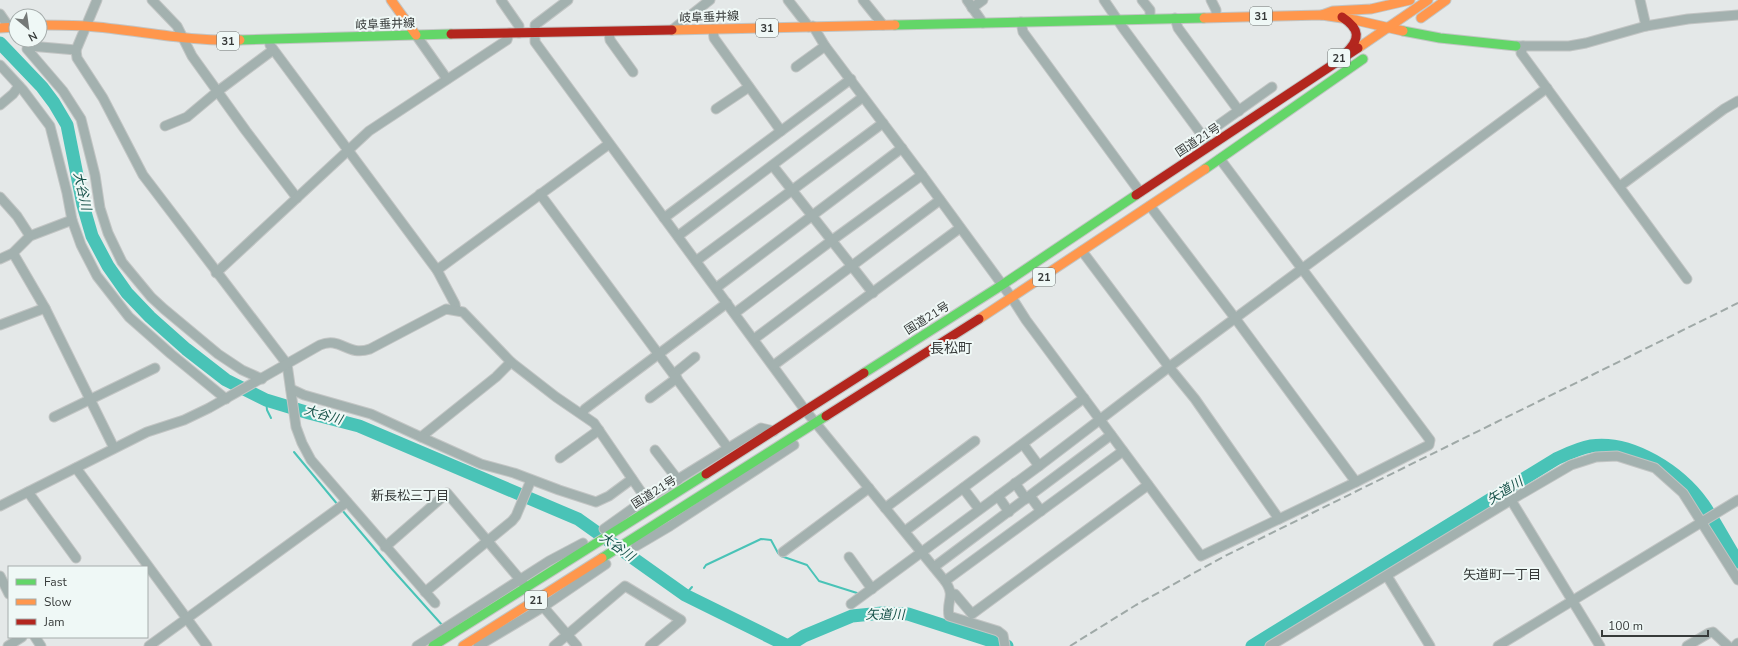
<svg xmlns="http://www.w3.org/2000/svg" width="1738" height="646" font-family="'Nunito Sans','Noto Sans JP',sans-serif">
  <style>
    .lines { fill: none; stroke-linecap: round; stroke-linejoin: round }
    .stream { stroke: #49c3b7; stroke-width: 2 }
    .river { stroke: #49c3b7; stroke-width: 13 }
    .street-casing { stroke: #c2c5c4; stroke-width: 11 }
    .fast-casing { stroke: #c2c5c4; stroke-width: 11 }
    .slow-casing { stroke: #c2c5c4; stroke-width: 11 }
    .jam-casing { stroke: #c2c5c4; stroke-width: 11 }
    .street { stroke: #a3b1af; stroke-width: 9 }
    .fast { stroke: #63d668; stroke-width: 9 }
    .slow { stroke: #ff974d; stroke-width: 9 }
    .jam { stroke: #b3261e; stroke-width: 9 }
    .rail { stroke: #9fa9a7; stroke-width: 2; stroke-dasharray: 8 4; stroke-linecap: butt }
    .labels { text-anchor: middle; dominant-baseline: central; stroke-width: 4; stroke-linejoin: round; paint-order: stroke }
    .shield { fill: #eff8f6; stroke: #6e7472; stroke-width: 1 }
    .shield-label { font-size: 11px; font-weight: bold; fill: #373b3a }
    .street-label { font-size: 12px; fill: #373b3a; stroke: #eff8f6 }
    .water-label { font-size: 13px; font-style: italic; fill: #17524a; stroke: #eff8f6 }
    .neighbourhood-label { font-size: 13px; fill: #373b3a; stroke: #eff8f6 }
    .quarter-label { font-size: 14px; fill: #373b3a; stroke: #eff8f6 }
  </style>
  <rect width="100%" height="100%" fill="#e4e8e8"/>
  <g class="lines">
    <g class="stream">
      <path d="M266,400l1,10 4,8"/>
      <path d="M294,452l44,53"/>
      <path d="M342,510l50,59 51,57"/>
      <path d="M704,568l2,-3 55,-26 10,1 7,13 3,3 26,9 12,16 38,12"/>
      <path d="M685,595l7,-8"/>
    </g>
    <g class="river">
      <path d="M0,43l42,44 12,16 13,22 16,80 9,31 16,30 19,27 23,24 36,32 40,31 40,20 43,13 50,13 219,93 107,76 103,51"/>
      <path d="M788,646l16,-10 48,-20 30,-3 26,1 99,32"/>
      <path d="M1252,646l304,-187c11,-5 23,-11 35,-13 41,-6 89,26 112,58 13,19 23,39 35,58"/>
    </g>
    <g class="street-casing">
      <g id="street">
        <path d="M97,0l-21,50 1,8 26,40 40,77 144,189 9,63 6,16 9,17 124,143"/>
        <path d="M152,0l25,26 15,30 54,75 51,67"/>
        <path d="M501,0l18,26v7"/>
        <path d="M568,0l-33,25v17l270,368 140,171c11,16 1,19 4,35l49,15 5,4 2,11"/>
        <path d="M788,0l21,27"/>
        <path d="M863,0l20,25"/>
        <path d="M967,0l16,23"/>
        <path d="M1104,0l19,28 87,118"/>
        <path d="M1142,0l8,10v8"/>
        <path d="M1211,0l5,10v7"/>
        <path d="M1640,0l6,26"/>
        <path d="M972,8l11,-8"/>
        <path d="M0,14l9,13"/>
        <path d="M1175,18l3,10 61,83"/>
        <path d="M1021,22l2,10 117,160"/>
        <path d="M813,26l12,20 97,129 90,123 14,22 175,236 78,-37"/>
        <path d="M713,29l1,9 67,93"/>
        <path d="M672,30l38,-30"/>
        <path d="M609,32l1,8 23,32"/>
        <path d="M416,35l31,44"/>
        <path d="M269,40l1,5 167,225 18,34 1,6"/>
        <path d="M1517,46h52l17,-3 60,-17 42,-7 50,-4"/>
        <path d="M1523,46l-2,7 166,226"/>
        <path d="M76,50l-46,-4 -3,3 36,42 18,28 14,56 5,33 8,25 14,29 29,35 13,12 54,45 24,16 20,9"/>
        <path d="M0,65l23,25 27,36 17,67 5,27 9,25 16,31 32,41 42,37 55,45"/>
        <path d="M796,67l29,-21"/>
        <path d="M0,105l13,-11 6,-8"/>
        <path d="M716,109l33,-22"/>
        <path d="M165,126l22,-9 31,-26 55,-41"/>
        <path d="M1203,136l69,-49"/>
        <path d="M773,166l100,127"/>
        <path d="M1620,186l104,-77 14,-8"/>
        <path d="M540,194l188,254"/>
        <path d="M0,197l17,19 13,20"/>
        <path d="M1150,206l85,112 121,164 73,-37 1,-5 -210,-281"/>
        <path d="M664,218l187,-139"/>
        <path d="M678,236l185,-139"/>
        <path d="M1082,251l87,116 26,32 84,120 77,-37"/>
        <path d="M13,253l32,55 69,140"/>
        <path d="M0,259l13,-6 17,-17 42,-16"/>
        <path d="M696,261l187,-138"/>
        <path d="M437,270l172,-126"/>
        <path d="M216,273l153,-142 138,-91 2,-7"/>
        <path d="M716,288l186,-140"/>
        <path d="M735,313l96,-72 91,-66"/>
        <path d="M0,325l45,-17"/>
        <path d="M754,339l186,-139"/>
        <path d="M774,365l186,-137"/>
        <path d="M674,374l21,-17"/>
        <path d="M291,389l13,6 67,19 50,23 75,-60 15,-15"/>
        <path d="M650,398l27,-20"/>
        <path d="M582,413l3,-4 142,-106"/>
        <path d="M54,417l101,-49"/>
        <path d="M421,437l60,27 33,9 45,17 37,12 13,-6 23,-17"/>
        <path d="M1023,444l16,22"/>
        <path d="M655,450l23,30"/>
        <path d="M560,458l39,-28"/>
        <path d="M76,468l131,178"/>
        <path d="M1015,483l11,16"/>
        <path d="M963,488l16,21"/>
        <path d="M28,492l48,66"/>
        <path d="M998,496l11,16"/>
        <path d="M1030,496l11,15"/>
        <path d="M1511,500l89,146"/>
        <path d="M0,506l147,-74 37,-12 25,-12 111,-63c21,-9 27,12 50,4l76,-40 17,3 48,50 45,35 38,26 52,76"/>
        <path d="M885,508l90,-67"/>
        <path d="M604,529l42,-30 115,-71 13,3"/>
        <path d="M905,531l179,-133"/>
        <path d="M636,546l34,-20 124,-81"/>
        <path d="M385,547l62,-54 76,90"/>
        <path d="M783,552l86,-64"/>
        <path d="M849,557l23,32"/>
        <path d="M934,567l177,-132"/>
        <path d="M0,576l9,18"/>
        <path d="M1387,576l43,70"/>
        <path d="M945,581l178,-130"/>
        <path d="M425,592l87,-71 4,-5 15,-36"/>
        <path d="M951,594h4l17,20 176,-129"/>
        <path d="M540,603l37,43"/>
        <path d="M851,604l188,-138 130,-99 378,-279"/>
        <path d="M35,637l6,9"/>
        <path d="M8,646l14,-9"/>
        <path d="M149,646l198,-144"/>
        <path d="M417,646l132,-85 34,-18"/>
        <path d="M478,646l65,-39 63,-43"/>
        <path d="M554,646l71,-60 56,34 -31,26"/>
        <path d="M1270,646l241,-146 60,-35 25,-8 21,-1 38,12 28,25 55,87"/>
        <path d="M1498,646l240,-146"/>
        <path d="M1687,646l22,-13 4,-1 15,14"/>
        <path d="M1735,646l3,-3"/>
      </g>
    </g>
    <g class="fast-casing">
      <g id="fast">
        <path d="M895,25l309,-7"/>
        <path d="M1403,31l37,7 76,8"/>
        <path d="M240,40l211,-6"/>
        <path d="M1205,169l158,-110"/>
        <path d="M864,373l138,-88 134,-90"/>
        <path d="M602,558l224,-142"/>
        <path d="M433,646l273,-172"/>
      </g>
    </g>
    <g class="slow-casing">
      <g id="slow">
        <path d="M391,0l25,35"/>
        <path d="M1322,15l11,-4 38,-2 39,-9"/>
        <path d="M1204,18l118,-3 33,5 48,11"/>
        <path d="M1421,18l25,-18"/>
        <path d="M40,25c15,0 31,0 46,1 52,4 102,16 154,14"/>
        <path d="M0,28l16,-1"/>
        <path d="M672,30l223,-5"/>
        <path d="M1358,48l70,-48"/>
        <path d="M979,319l226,-150"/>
        <path d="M463,646l139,-88"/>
      </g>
    </g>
    <g class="jam-casing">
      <g id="jam">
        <path d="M1342,17c18,12 19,22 3,37"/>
        <path d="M451,34l221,-4"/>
        <path d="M1136,195l222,-147"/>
        <path d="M826,416l153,-97"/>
        <path d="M706,474l158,-101"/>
      </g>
    </g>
    <use href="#street" class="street"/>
    <use href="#fast" class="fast"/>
    <use href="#slow" class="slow"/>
    <use href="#jam" class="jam"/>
    <path class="rail" d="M1070,646l66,-41 87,-48 515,-254"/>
  </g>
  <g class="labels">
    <g class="shield">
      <rect x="1250" y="7" width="22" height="18" rx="3"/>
      <rect x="756" y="19" width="22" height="18" rx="3"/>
      <rect x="217" y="32" width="22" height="18" rx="3"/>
      <rect x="1328" y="49" width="22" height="18" rx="3"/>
      <rect x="1033" y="268" width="22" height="18" rx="3"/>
      <rect x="525" y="591" width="22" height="18" rx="3"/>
    </g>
    <g class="shield-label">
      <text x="1261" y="16">31</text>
      <text x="767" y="28">31</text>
      <text x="228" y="41">31</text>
      <text x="1339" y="58">21</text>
      <text x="1044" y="277">21</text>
      <text x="536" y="600">21</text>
    </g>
    <g class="street-label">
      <text transform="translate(709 17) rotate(-2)">岐阜垂井線</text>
      <text transform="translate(385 24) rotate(-2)">岐阜垂井線</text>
      <text transform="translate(1198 140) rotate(-33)">国道21号</text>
      <text transform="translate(927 318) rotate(-32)">国道21号</text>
      <text transform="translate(654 492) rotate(-32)">国道21号</text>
    </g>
    <g class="water-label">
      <text transform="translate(82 191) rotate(77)">大谷川</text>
      <text transform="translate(323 415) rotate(16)">大谷川</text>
      <text transform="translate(1505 491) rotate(-32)">矢道川</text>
      <text transform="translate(617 547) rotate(35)">大谷川</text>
      <text x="885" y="615">矢道川</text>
    </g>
    <g class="neighbourhood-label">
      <text x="410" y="496">新長松三丁目</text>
      <text x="1502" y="575">矢道町一丁目</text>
    </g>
    <g class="quarter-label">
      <text x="951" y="348">長松町</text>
    </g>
  </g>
  <rect x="8" y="566" width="140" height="72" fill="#eff8f6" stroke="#a5acab"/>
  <rect x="16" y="579" width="20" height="6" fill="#63d668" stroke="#a5acab"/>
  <text x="44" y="586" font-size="12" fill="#373b3a">Fast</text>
  <rect x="16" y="599" width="20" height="6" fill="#ff974d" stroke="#a5acab"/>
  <text x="44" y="606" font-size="12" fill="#373b3a">Slow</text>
  <rect x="16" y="619" width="20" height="6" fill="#b3261e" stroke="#a5acab"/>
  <text x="44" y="626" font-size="12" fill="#373b3a">Jam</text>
  <g transform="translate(28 28) rotate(151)"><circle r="19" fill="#eff8f6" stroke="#a5acab"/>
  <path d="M0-3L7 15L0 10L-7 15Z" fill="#747877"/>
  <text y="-6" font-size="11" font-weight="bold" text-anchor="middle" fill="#373b3a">N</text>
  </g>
  <path d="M1602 630v6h106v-6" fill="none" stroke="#373b3a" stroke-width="2"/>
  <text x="1608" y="630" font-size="12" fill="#373b3a" stroke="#eff8f6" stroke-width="3" paint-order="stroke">100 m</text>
</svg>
